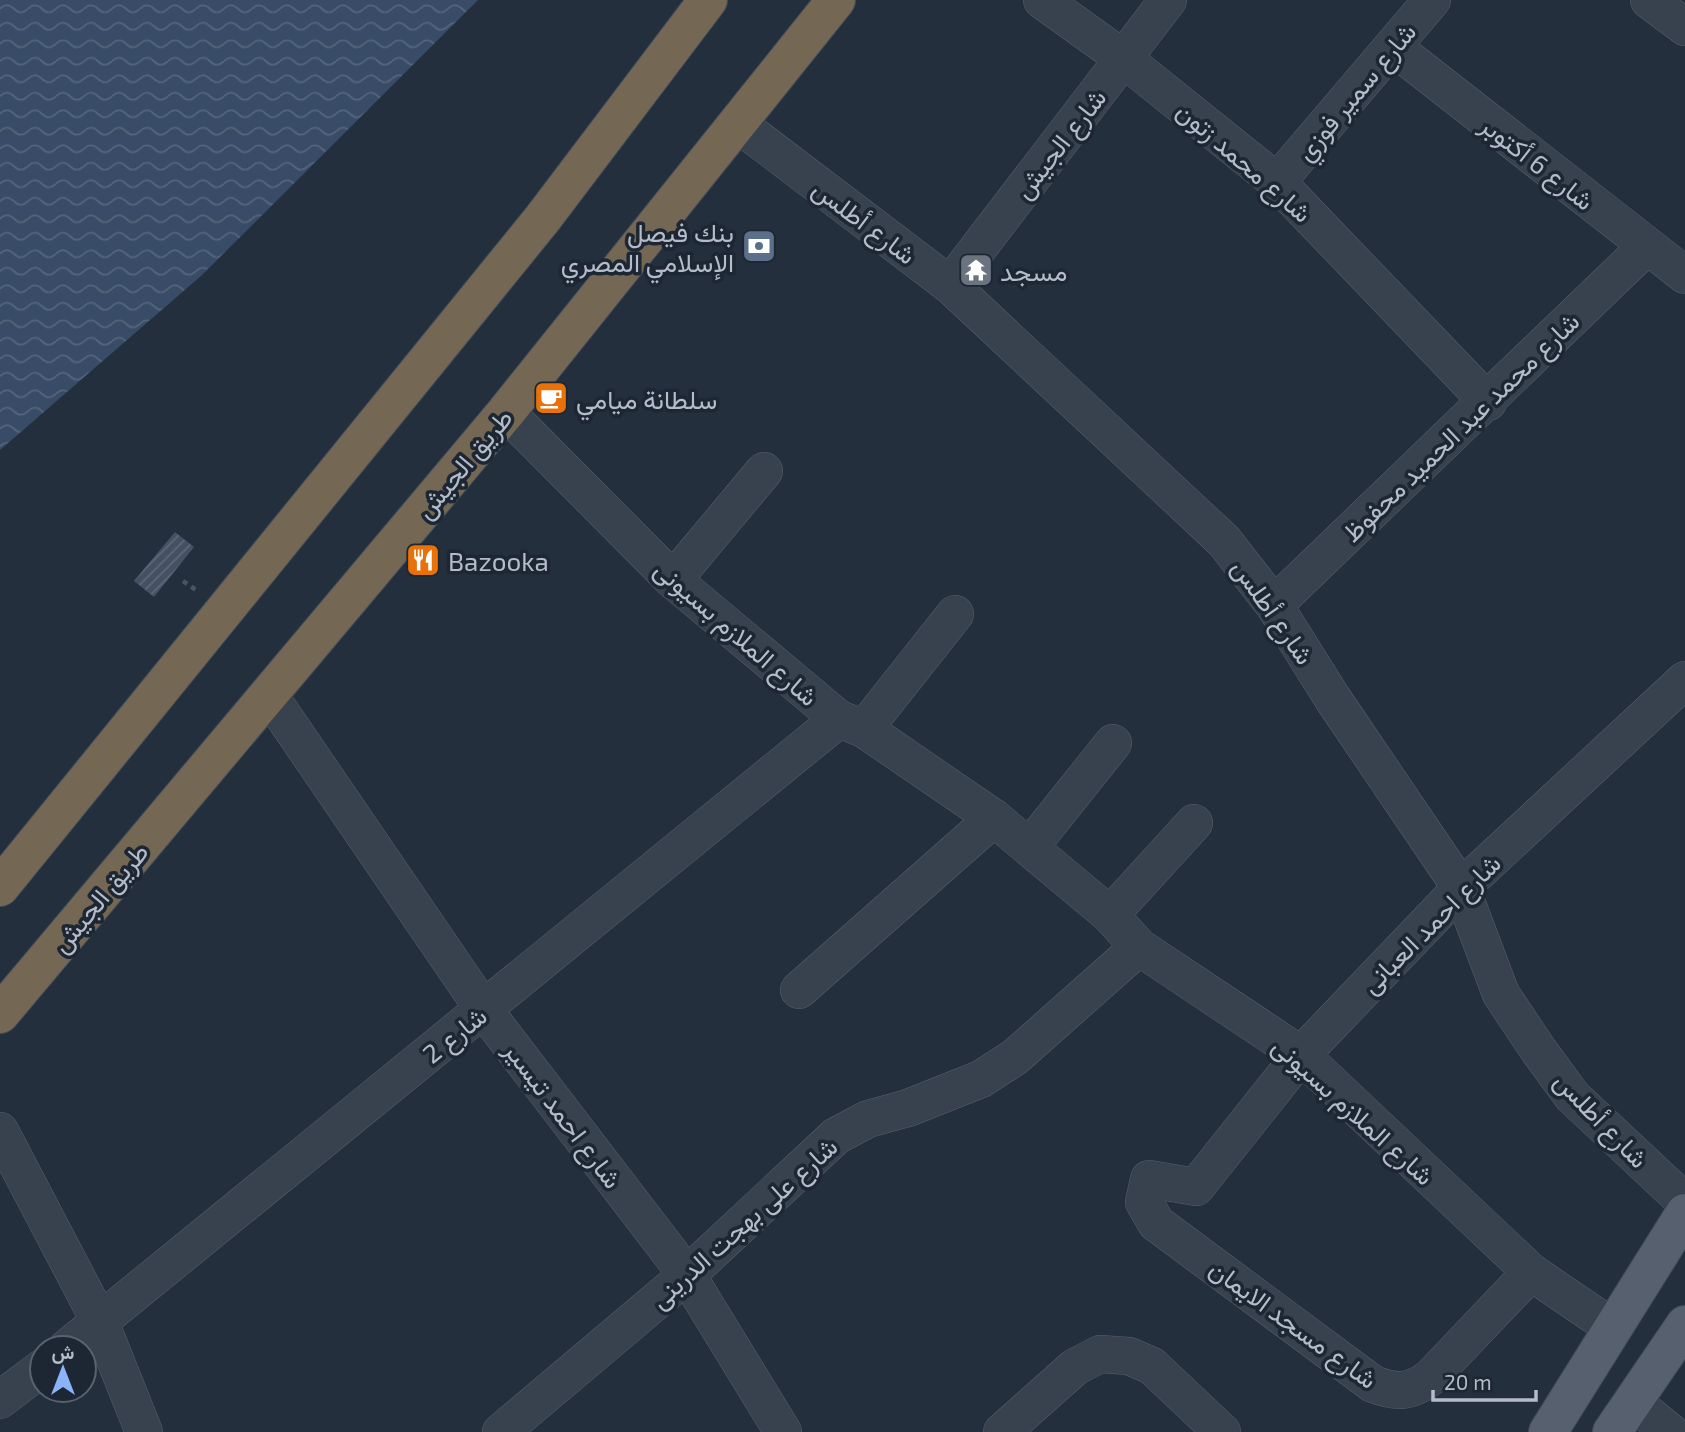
<svg xmlns="http://www.w3.org/2000/svg" width="1685" height="1432" font-family="'Exo 2',Vazirmatn,sans-serif">
  <style>
    .water { fill: url(#water-waves) }
    .building { fill: url(#building-hatch) }
    .lines { fill: none; stroke-linecap: round; stroke-linejoin: round }
    .minor-casing { stroke: #565f6c; stroke-width: 38 }
    .major-casing { stroke: #414a57; stroke-width: 40 }
    .highway-casing { stroke: #434c59; stroke-width: 40 }
    .path { stroke: #44595c; stroke-width: 4.5; stroke-dasharray: 5 5; stroke-linecap: butt }
    .minor { stroke: #38414e; stroke-width: 37 }
    .major { stroke: #56606e; stroke-width: 38 }
    .highway { stroke: #746855; stroke-width: 38 }
    .labels { text-anchor: middle; dominant-baseline: central; stroke-width: 7; stroke-linejoin: round; paint-order: stroke }
    .street-label { font-size: 26px; fill: #b4bcc9; stroke: #1d2633 }
    .poi-label { font-size: 26px; fill: #b4bcc9; stroke: #1d2633; text-anchor: start }
  </style>
  <defs>
    <pattern id="water-waves" width="16" height="10" patternUnits="userSpaceOnUse" patternTransform="scale(1.75)"><rect width="16" height="10" fill="#394c67"/><path d="M0 5q4-4 8 0t8 0" fill="none" stroke="#53647b"/></pattern>
    <pattern id="building-hatch" width="6" height="6" patternUnits="userSpaceOnUse" patternTransform="scale(1.75)"><rect width="6" height="6" fill="#455162"/><path d="M-1 1l2-2M0 6l6-6M5 7l2-2" fill="none" stroke="#5d6877"/></pattern>
  </defs>
  <rect width="100%" height="100%" fill="#242f3e"/>
  <path class="water" d="M0,0h478l-276,275 -202,175z"/>
  <path class="building" d="M175,532l19,15 -40,50 -20,-16z"/>
  <g class="lines">
    <g class="minor-casing">
      <g id="minor">
        <path d="M1042,0l82,59 153,123 211,220"/>
        <path d="M1649,0l36,27"/>
        <path d="M1393,47l292,228"/>
        <path d="M738,124l212,161 274,256 50,64 59,94 128,189 40,106 36,54 35,48 113,106"/>
        <path d="M1277,182l155,-182"/>
        <path d="M950,285l218,-285"/>
        <path d="M506,412l167,168 166,139 25,10 130,89 116,97 29,32 162,108 230,217 82,56"/>
        <path d="M673,580l91,-109"/>
        <path d="M1274,605l372,-358"/>
        <path d="M269,695l215,315 203,265 96,157"/>
        <path d="M864,729l91,-115"/>
        <path d="M1030,847l83,-104"/>
        <path d="M1110,915l84,-92"/>
        <path d="M799,990l195,-172"/>
        <path d="M0,1131l100,191 44,110"/>
        <path d="M1531,1272l-100,105c-21,16 -34,16 -58,7l-217,-161 -12,-21 5,-23 47,8 105,-132 160,-167 224,-208"/>
        <path d="M67,1348l772,-629"/>
        <path d="M0,1400l42,-32"/>
        <path d="M1632,1401l38,31"/>
        <path d="M501,1432l186,-157 149,-139 32,-17 40,-11 73,-29 34,-22 124,-110"/>
        <path d="M1002,1432l73,-65 25,-13 29,2 23,10 70,66"/>
      </g>
    </g>
    <g class="major-casing">
      <g id="major">
        <path d="M1548,1432l137,-219"/>
        <path d="M1612,1432l73,-107"/>
      </g>
    </g>
    <g class="highway-casing">
      <g id="highway">
        <path d="M0,887l543,-669 165,-218"/>
        <path d="M0,1014l506,-602 330,-412"/>
      </g>
    </g>
    <path class="path" d="M183,581l13,9"/>
    <use href="#minor" class="minor"/>
    <use href="#major" class="major"/>
    <use href="#highway" class="highway"/>
  </g>
  <defs>
    <g id="bank-square" transform="scale(1.75)"><rect x="-9" y="-9" width="18" height="18" rx="4" fill="#5c6f8a" stroke="#1d2633"/><path d="M-6-4H6V4H-6ZM0-2.3a2.3 2.3 0 1 0 0 4.6a2.3 2.3 0 1 0 0-4.6Z" fill="#fff"/></g>
    <g id="temple-square" transform="scale(1.75)"><rect x="-9" y="-9" width="18" height="18" rx="4" fill="#6b7280" stroke="#1d2633"/><path d="M0-6L5-2H3V0L6.5 2.5H4V6H1.5V3h-3V6H-4V2.5H-6.5L-3 0V-2H-5Z" fill="#fff"/></g>
    <g id="cafe-square" transform="scale(1.75)"><rect x="-9" y="-9" width="18" height="18" rx="4" fill="#e8710a" stroke="#1d2633"/><path d="M-5.5-4.5H6V0H3Q3 3.5 0 3.5H-2.5Q-5.5 3.5-5.5 0ZM3-3.2v2h1.7v-2ZM-6 4.5H4V6H-6Z" fill="#fff"/></g>
    <g id="restaurant-square" transform="scale(1.75)"><rect x="-9" y="-9" width="18" height="18" rx="4" fill="#e8710a" stroke="#1d2633"/><path d="M-5-6h1v4h1v-4h1v4h1v-4h1v5L-1.5 .5V6h-2V.5L-5-1ZM5-6V6H3V1.5H1.5Q1.5-4 5-6Z" fill="#fff"/></g>
  </defs>
  <g fill-rule="evenodd">
    <use href="#bank-square" x="759" y="246"/>
    <use href="#temple-square" x="976" y="270"/>
    <use href="#cafe-square" x="551" y="398"/>
    <use href="#restaurant-square" x="423" y="560"/>
  </g>
  <g class="labels">
    <g class="street-label">
      <text transform="translate(1355 91) rotate(-50)">شارع سمير فوزي</text>
      <text transform="translate(1059 143) rotate(-52)">شارع الجيش</text>
      <text transform="translate(1245 161) rotate(41)">شارع محمد زتون</text>
      <text transform="translate(1538 162) rotate(38)">شارع 6 أكتوبر</text>
      <text transform="translate(865 221) rotate(37)">شارع أطلس</text>
      <text transform="translate(1460 426) rotate(-44)">شارع محمد عبد الحميد محفوظ</text>
      <text transform="translate(463 463) rotate(-50)">طريق الجيش</text>
      <text transform="translate(1274 611) rotate(55)">شارع أطلس</text>
      <text transform="translate(737 632) rotate(41)">شارع الملازم بسيونى</text>
      <text transform="translate(99 897) rotate(-50)">طريق الجيش</text>
      <text transform="translate(1430 923) rotate(-45)">شارع احمد العبانى</text>
      <text transform="translate(454 1034) rotate(-39)">شارع 2</text>
      <text transform="translate(1354 1110) rotate(42)">شارع الملازم بسيونى</text>
      <text transform="translate(564 1114) rotate(53)">شارع احمد تيسير</text>
      <text transform="translate(1602 1119) rotate(46)">شارع أطلس</text>
      <text transform="translate(743 1222) rotate(-42)">شارع على بهجت الدرينى</text>
      <text transform="translate(1294 1323) rotate(36)">شارع مسجد الايمان</text>
    </g>
    <g class="poi-label">
      <text x="734" y="231" text-anchor="end">بنك فيصل<tspan x="734" dy="30">الإسلامي المصري</tspan></text>
      <text x="1000" y="270">مسجد</text>
      <text x="576" y="398">سلطانة ميامي</text>
      <text x="448" y="560">Bazooka</text>
    </g>
  </g>
  <g transform="translate(63 1369)"><circle r="33" fill="#1d2633" stroke="#59626f" stroke-width="2"/>
  <path d="M0-5L12 26L0 18L-12 26Z" fill="#8ab4f8"/>
  <text y="-10" font-size="19" font-weight="bold" text-anchor="middle" fill="#b4bcc9">ش</text>
  </g>
  <path d="M1433 1390v10h103v-10" fill="none" stroke="#b4bcc9" stroke-width="3.5"/>
  <text x="1444" y="1390" font-size="21" fill="#b4bcc9" stroke="#1d2633" stroke-width="5" paint-order="stroke">20 m</text>
</svg>
